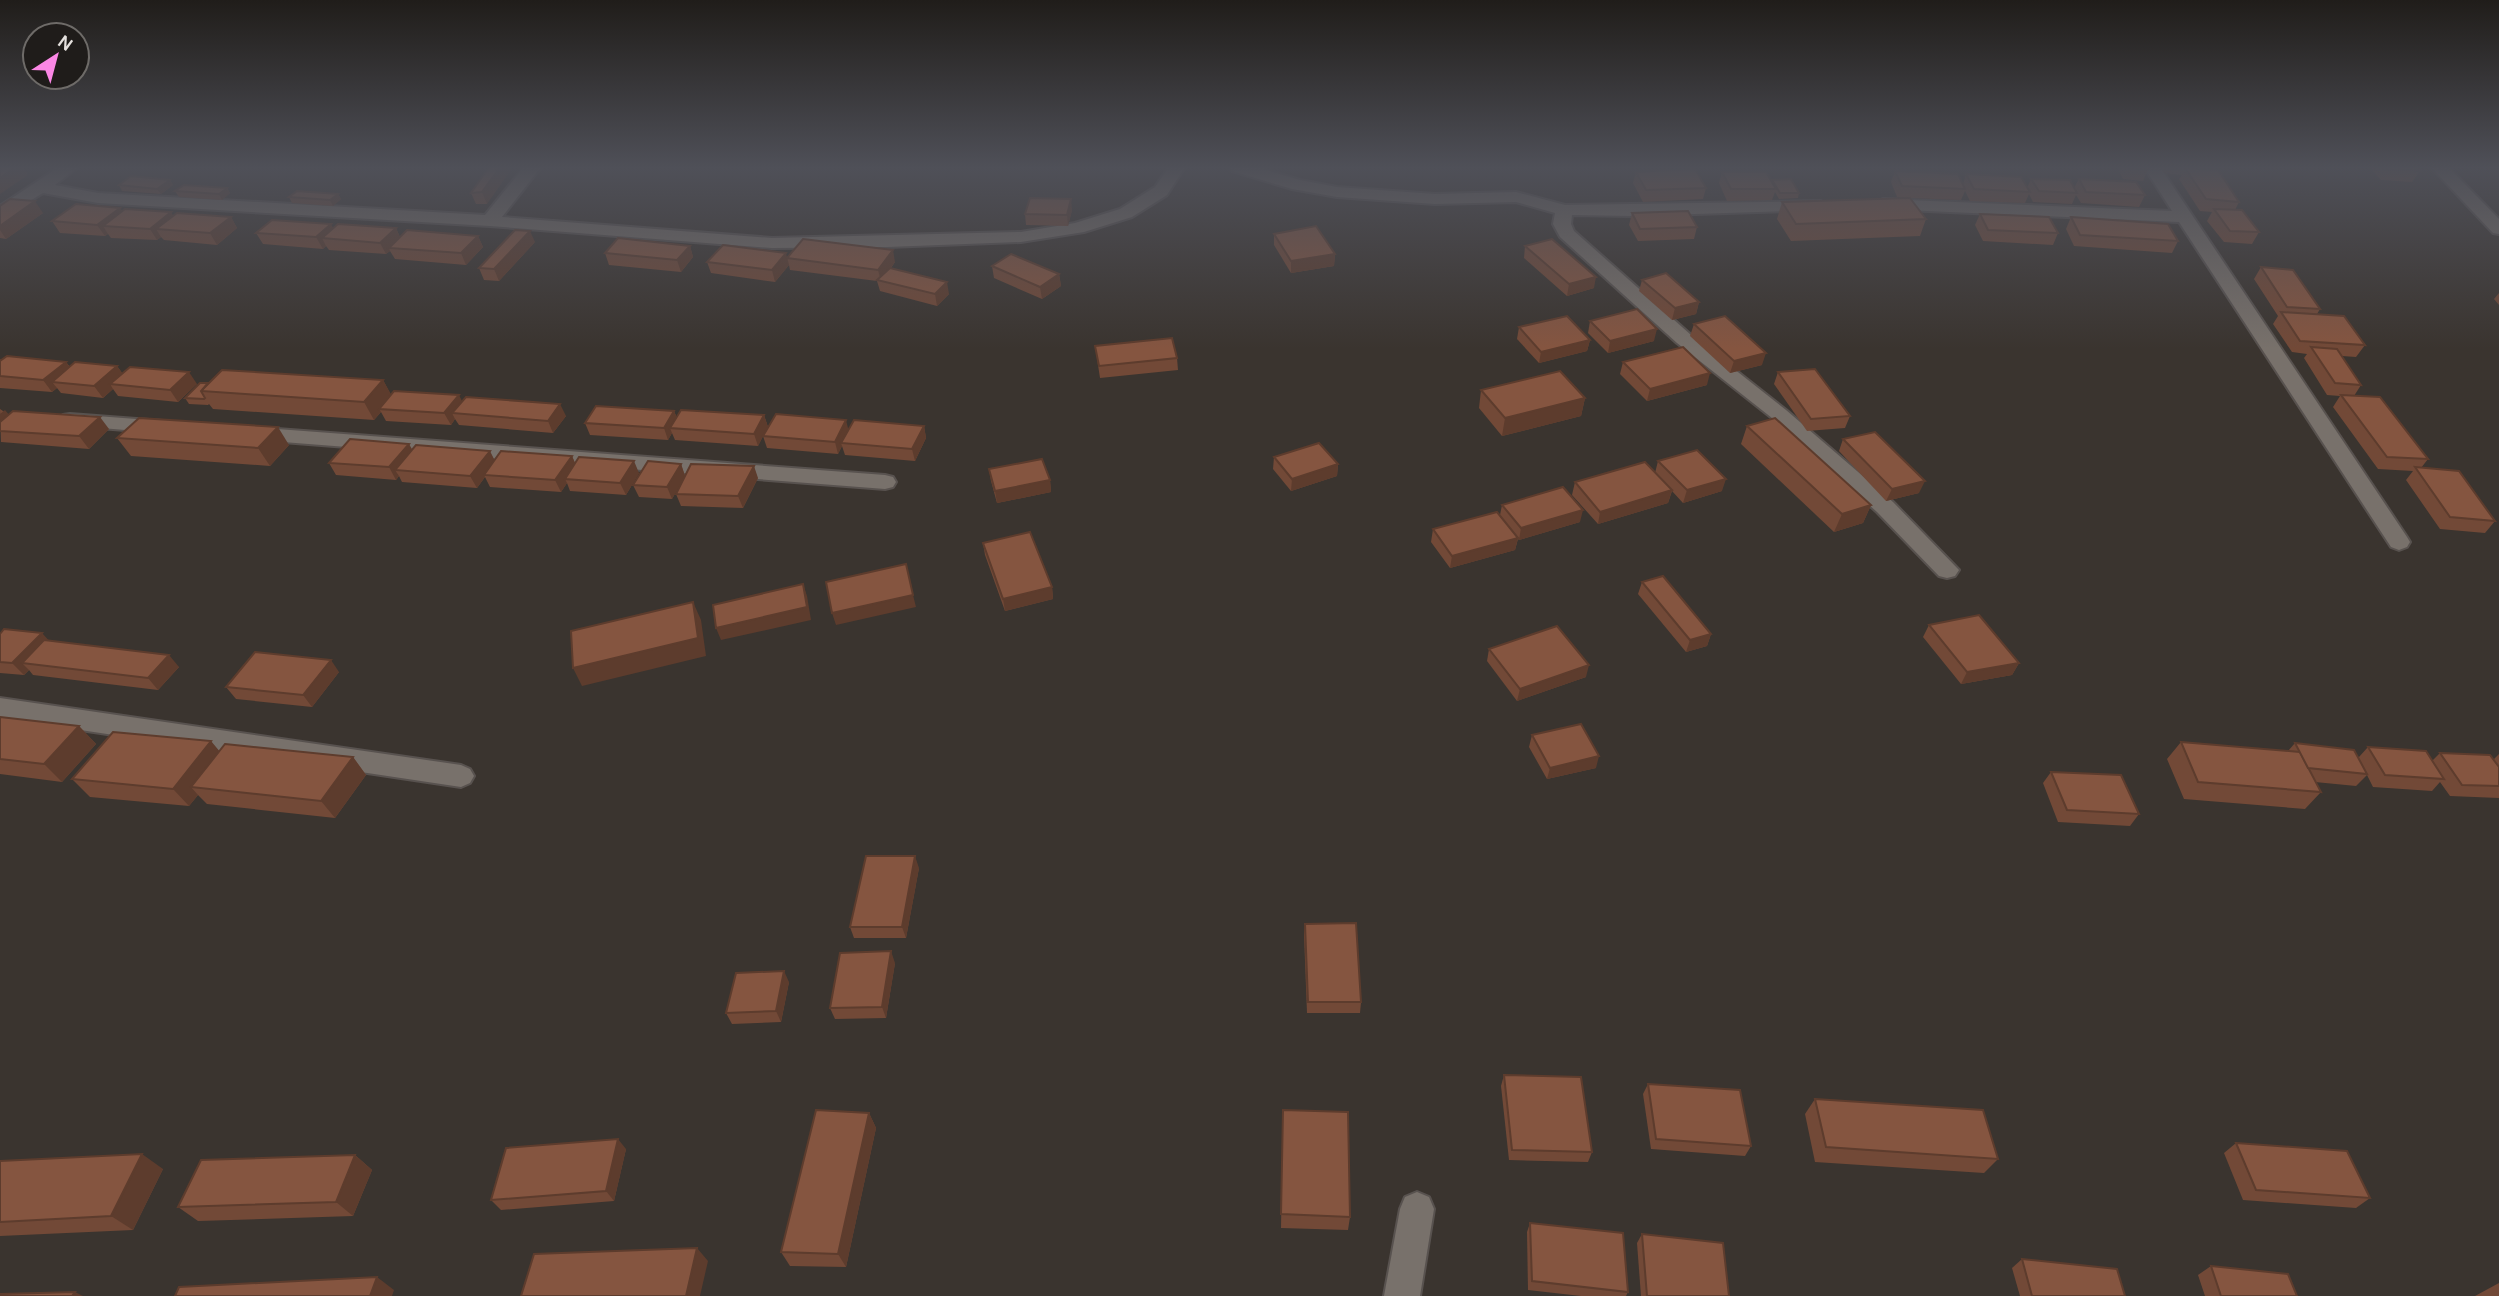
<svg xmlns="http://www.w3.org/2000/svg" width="2499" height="1296" font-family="Karla,sans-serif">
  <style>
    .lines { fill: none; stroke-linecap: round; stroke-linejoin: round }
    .street-casing { stroke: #58524f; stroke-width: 4 }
    .street { fill: #78716b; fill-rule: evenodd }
    .wall { fill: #724937 }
    .shaded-wall { fill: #5d3c2d }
    .building { fill: #855540; stroke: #5d3c2d; stroke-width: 2 }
  </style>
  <rect width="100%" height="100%" fill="#3a342f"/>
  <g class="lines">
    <g class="street-casing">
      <g id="street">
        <path d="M59,167h19l-23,18 43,8 387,22 39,-48h17l-39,50 270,21 249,-6 54,-9 45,-14 35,-22 14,-20h16l-18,28 -35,22 -48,15 -63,10 -134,5 -115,1 -282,-22 -392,-23 -55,-10 -43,26v-13z"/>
        <path d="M1230,167h26l44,13 37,7 98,7 81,-2 49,13 256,-4 3,4 -9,5 -181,6 -62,-1 -1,9 3,7 117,104 95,75 107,92 66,68 -4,6 -8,2 -8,-2 -62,-64 -105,-94 -95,-75 -117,-106 -7,-13 2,-11 -39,-11 -81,2 -98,-7 -45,-8 -60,-18z"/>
        <path d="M2144,167h16l247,370 3,5 -3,5 -8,3 -8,-3 -212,-325 -296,-13 -9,-5 9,-5 289,12z"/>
        <path d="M2431,167h17l51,52v15l-6,-1z"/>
        <path d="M70,414l93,7 7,1 3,5 -3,5 -7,1 -100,-8 -3,-5 3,-5z"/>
        <path d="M252,427l633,48 8,2 3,5 -3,5 -8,2 -640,-50 -3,-5 3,-5z"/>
        <path d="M0,698l461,67 9,4 4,7 -4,7 -9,4 -461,-69z"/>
        <path d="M1417,1192l12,5 5,12 -14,87h-36l16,-87 5,-12z"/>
      </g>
    </g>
    <use href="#street" class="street"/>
  </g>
  <g class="wall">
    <path d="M489,167l-2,37h-11l-5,-11z"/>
    <path d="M2117,167h30l1,2 -5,12 -20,-2z"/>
    <path d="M2160,167h42v2l37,33 -4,8 24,22 -7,12 -28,-2 -17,-21 5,-9 -12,-1 -21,-32 3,-4 -18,-2z"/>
    <path d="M2369,167h47l4,4 -8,11 -31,-2z"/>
    <path d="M1895,171l68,13 3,-10 61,14 4,-9 43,9 5,-9 66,16 -6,12 -58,-4 -5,-8 -4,9 -39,-2 -4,-8 -4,9 -55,-2 -5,-10 -4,9 -51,-2 16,21 -6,17 -129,5 -14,-22 5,-17 125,-4 -10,-1 -6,-15z"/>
    <path d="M1636,172l70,16 -3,11 -60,3 -10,-19z"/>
    <path d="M1722,172l49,9 1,-1 27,13 -1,5 -19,1 -4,-7 -3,8 -45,1 -8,-18z"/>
    <path d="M170,180l3,5 -12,9 -39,-3 -3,-6z"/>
    <path d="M227,188l3,5 -8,7 -43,-3 -4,-6z"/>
    <path d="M338,194l3,5 -8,7 -41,-3 -3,-6z"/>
    <path d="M0,206l43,7 -37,26 -6,-1z"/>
    <path d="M120,208l2,3 51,5 58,1 6,11 -20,17 -53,-5 -3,-3 -4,3 -46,-2 -3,-4 -3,2 -45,-3 -8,-12z"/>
    <path d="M1072,210l-4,16 -42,-1 -1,-11z"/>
    <path d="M1632,213l65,14 -3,12 -56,2 -9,-16z"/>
    <path d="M1980,214l78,19 -5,12 -70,-4 -8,-16z"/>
    <path d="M2071,217l107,24 -6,12 -98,-7 -8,-17z"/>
    <path d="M334,228h62l4,9 78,-1 5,11 -17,18 -71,-6 -5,-8 -4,3 -57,-4 -3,-4 -3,3 -60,-5 -7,-11z"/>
    <path d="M1274,234l61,20 -1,12 -43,7 -17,-28z"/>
    <path d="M535,242l-36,39 -15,-1 -5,-12z"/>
    <path d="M690,246l3,11 -12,15 -72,-7 -4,-12z"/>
    <path d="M1525,246l69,42 -27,8 -43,-38z"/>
    <path d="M787,258l108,4 -4,6 58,26 -12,12 -57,-15 -3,-10 -87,-11 -1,-5 -14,17 -64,-9 -4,-11z"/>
    <path d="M992,266l67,8 2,12 -19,13 -48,-21z"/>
    <path d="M2261,267l59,42 -3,5 48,31 -9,12 -14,-1 19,29 -7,11 74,63 -7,9 74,53 -10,12 -45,-4 -34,-49 7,-9 -35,-2 -45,-62 7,-11 -13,-1 -23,-37 3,-4 -15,-2 -19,-28 5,-8 -24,-37z"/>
    <path d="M1642,280l57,22 -3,12 -24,6 -33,-29z"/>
    <path d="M2499,293v12l-5,-6z"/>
    <path d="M1590,321l64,20 -46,12 -20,-20z"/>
    <path d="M1694,324l68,41 -32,8 -40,-37z"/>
    <path d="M1519,327l71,13 -3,11 -48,12 -22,-24z"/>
    <path d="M1095,346l82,12 1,12 -78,8z"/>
    <path d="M0,359l1,1 65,2 4,5 47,-1 5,7 75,11 -19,18 -60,-6 -5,-7 -10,9 -42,-5 -4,-5 -5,4 -52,-4z"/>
    <path d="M1623,362l84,23 -60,16 -27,-27z"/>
    <path d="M1778,372l72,44 -5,12 -38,3 -33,-47z"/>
    <path d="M383,380l8,15 71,7 104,14 -13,17 -94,-8 -4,-6 -4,6 -65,-4 -5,-9 -7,8 -161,-11 -4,-5 -1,1 -19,-1 -4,-6 23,-15z"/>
    <path d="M1481,390l104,8 -4,18 -79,20 -23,-28z"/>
    <path d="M0,409l9,6 100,14 -20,20 -88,-7z"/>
    <path d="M674,411l3,7 87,-3 4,12 81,2 75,-3 2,12 -11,23 -70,-6 -3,-9 -4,8 -71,-6 -4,-12 -5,10 -83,-6 -3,-7 -4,7 -78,-5 -5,-12z"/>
    <path d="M1747,426l124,79 -8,18 -29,9 -93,-88z"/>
    <path d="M117,438l172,7 -19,21 -139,-10z"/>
    <path d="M1843,439l76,54 -33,8 -47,-50z"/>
    <path d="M412,450l83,10 77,-4 3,7 64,10 -13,22 -56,-4 -3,-8 -6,9 -71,-5 -5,-10 -8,11 -75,-6 -3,-6 -3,4 -60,-5 -7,-12z"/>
    <path d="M1274,457l64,7 -1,12 -46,15 -18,-22z"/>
    <path d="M1658,461l64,30 -39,12 -11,-12 -4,12 -70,21 -26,-29 3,-13 80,-9z"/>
    <path d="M681,464l4,12 -13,23 -33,-2 -6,-12z"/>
    <path d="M989,469l61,11 1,12 -54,11 -6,-22z"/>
    <path d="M758,478l-15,30 -62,-2 -5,-12z"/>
    <path d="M1502,505l78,17 -61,18 -1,-1 -3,11 -65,18 -19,-26 2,-13 67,-14z"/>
    <path d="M983,543l69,44 1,12 -48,12 -20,-56z"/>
    <path d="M1642,582l69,52 -4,12 -21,6 -48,-58z"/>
    <path d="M1929,625l90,38 -7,12 -51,9 -38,-47z"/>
    <path d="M0,634l49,7 130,26 -21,23 -125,-15 -4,-5 -5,5 -24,-2z"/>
    <path d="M1489,649l97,28 -69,24 -30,-40z"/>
    <path d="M339,672l-27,35 -76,-8 -10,-12z"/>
    <path d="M0,717l79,9 17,18 -34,38 -62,-8z"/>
    <path d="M1532,735l64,33 -49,11 -18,-32z"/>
    <path d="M2181,742l107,9 7,-8 64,14 9,-10 64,14 8,-8 53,7 6,-6v44l-49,-2 -10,-14 -8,9 -59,-4 -6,-12 -11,11 -41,-4 6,10 -16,17 -121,-10 -17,-40z"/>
    <path d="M353,757l13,18 -31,43 -128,-14 -9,-9 -9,11 -99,-9 -18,-18z"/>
    <path d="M2051,772l88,42 -9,12 -72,-4 -15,-39z"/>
    <path d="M919,868l-13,70h-52l-4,-11z"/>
    <path d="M1305,924l56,78 -1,11h-53l-3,-78z"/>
    <path d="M895,963l-9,55 -51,1 -5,-11z"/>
    <path d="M789,982l-8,40 -49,2 -6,-11z"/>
    <path d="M1504,1075l88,77 -4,10 -79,-2 -8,-74z"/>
    <path d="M1648,1084l103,62 -6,10 -94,-7 -8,-55z"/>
    <path d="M1815,1099l183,60 -14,14 -169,-11 -10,-48z"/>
    <path d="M1283,1110l67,107 -2,13 -67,-2z"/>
    <path d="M869,1113l7,15 -30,139 -56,-1 -9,-14z"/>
    <path d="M2236,1143l134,55 -14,10 -113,-8 -19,-47z"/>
    <path d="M626,1149l-12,52 -113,9 -10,-10z"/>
    <path d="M355,1155l17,15 -19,46 -155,5 -20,-14z"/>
    <path d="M0,1161l163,8 -30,61 -133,6z"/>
    <path d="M1530,1223l98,69 -2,4h-45l-53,-6 -1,-58z"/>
    <path d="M1642,1234l87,62h-88l-4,-53z"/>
    <path d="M2022,1259l103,37h-105l-8,-28z"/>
    <path d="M2211,1266l86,30h-92l-7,-21z"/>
    <path d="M2499,1283v13h-24z"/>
  </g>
  <g class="shaded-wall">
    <path d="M16,167h7l5,8 -28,19v-16z"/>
    <path d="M500,167h13l-26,37 -5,-12z"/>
    <path d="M170,180l3,5 -12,9 -4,-5z"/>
    <path d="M227,188l3,5 -8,7 -3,-6z"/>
    <path d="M338,194l3,5 -8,7 -3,-6z"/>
    <path d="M1071,199l1,11 -4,16 -1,-11z"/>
    <path d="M35,201l8,12 -37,26 -6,-9v-4z"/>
    <path d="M120,208l7,11 -24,7 5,8 -3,2 -8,-11z"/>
    <path d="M171,212l7,11 -22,6 5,8 -4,3 -7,-11z"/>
    <path d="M231,217l6,11 -20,17 -7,-12z"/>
    <path d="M331,224l6,11 -15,3 4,8 -3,3 -7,-12z"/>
    <path d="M396,228l5,12 -12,8 1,3 -4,3 -6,-11z"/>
    <path d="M530,231l5,11 -36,39 -5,-12z"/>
    <path d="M478,236l5,11 -17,18 -5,-12z"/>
    <path d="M690,246l3,11 -12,15 -4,-12z"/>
    <path d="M893,250l2,12 -14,19 -3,-11z"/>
    <path d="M786,253l3,12 -14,17 -3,-12z"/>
    <path d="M1335,254l-1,12 -43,7v-12z"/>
    <path d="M1059,274l2,12 -19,13 -2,-12z"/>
    <path d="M1596,277l-2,11 -27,8 2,-12z"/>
    <path d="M947,282l2,12 -12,12 -2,-12z"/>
    <path d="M1699,302l-3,12 -24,6 3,-12z"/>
    <path d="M1657,329l-3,12 -46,12 2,-12z"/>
    <path d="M1590,340l-3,11 -48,12 2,-11z"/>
    <path d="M1766,353l-4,12 -32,8 4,-12z"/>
    <path d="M66,362l8,11 -22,9 5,6 -5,4 -9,-12z"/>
    <path d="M117,366l9,12 -16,6 3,5 -10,9 -9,-12z"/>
    <path d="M189,372l8,12 -19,18 -8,-12z"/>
    <path d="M1710,373l-3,12 -60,16 3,-12z"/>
    <path d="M383,380l10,18 -14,11 2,3 -7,8 -10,-18z"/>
    <path d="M459,395l6,12 -13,6 3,6 -4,6 -7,-12z"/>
    <path d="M1585,398l-4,18 -79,20 3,-18z"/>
    <path d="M560,404l6,12 -13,17 -5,-12z"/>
    <path d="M5,410l10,12 -15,9v-17z"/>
    <path d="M674,411l5,12 -9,5 2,5 -4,7 -4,-12z"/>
    <path d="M764,415l4,12 -10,19 -4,-12z"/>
    <path d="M100,417l9,12 -20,20 -10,-13z"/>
    <path d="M846,420l3,12 -8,11 1,3 -4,8 -3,-12z"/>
    <path d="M924,426l2,12 -11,23 -3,-12z"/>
    <path d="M278,427l11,18 -19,21 -12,-18z"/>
    <path d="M409,444l7,12 -21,14 4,6 -3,4 -7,-13z"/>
    <path d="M490,451l6,12 -12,12 1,2 -8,11 -7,-12z"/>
    <path d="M572,456l5,12 -12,11 2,4 -6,9 -6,-12z"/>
    <path d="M634,461l5,12 -13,22 -6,-12z"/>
    <path d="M681,464l4,12 -13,23 -5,-12z"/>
    <path d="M1338,464l-1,12 -46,15 1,-12z"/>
    <path d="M754,466l4,12 -15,30 -5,-12z"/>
    <path d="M1726,479l-4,12 -39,12 4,-13z"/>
    <path d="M1050,480l1,12 -54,11 -2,-12z"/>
    <path d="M1925,481l-6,12 -33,8 6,-12z"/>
    <path d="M1672,490l-4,13 -70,21 2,-12z"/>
    <path d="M1871,505l-8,18 -29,9 8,-18z"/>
    <path d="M1583,510l-3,12 -61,18 2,-12z"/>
    <path d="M1518,538l-3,12 -65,18 2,-12z"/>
    <path d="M803,584l4,12 4,24 -90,20 -5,-12z"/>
    <path d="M1052,587l1,12 -48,12 -2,-12z"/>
    <path d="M913,595l3,12 -80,18 -4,-12z"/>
    <path d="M693,602l8,18 5,36 -124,30 -9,-18z"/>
    <path d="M42,633l11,12 -31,18 7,7 -5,5 -12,-12z"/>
    <path d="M1711,634l-4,12 -21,6 4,-12z"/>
    <path d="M169,655l10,12 -21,23 -10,-12z"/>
    <path d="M331,660l8,12 -27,35 -9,-12z"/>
    <path d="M2019,663l-7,12 -51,9 6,-12z"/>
    <path d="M1589,665l-3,12 -69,24 3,-12z"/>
    <path d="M79,726l17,18 -34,38 -18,-18z"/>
    <path d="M211,741l15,18 -35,28 7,8 -9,11 -16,-17z"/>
    <path d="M1599,756l-3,12 -49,11 3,-11z"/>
    <path d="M353,757l13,18 -31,43 -14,-17z"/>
    <path d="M915,856l4,12 -13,70 -4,-11z"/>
    <path d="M891,951l4,12 -9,55 -4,-11z"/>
    <path d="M784,971l5,11 -8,40 -5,-11z"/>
    <path d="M869,1113l7,15 -30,139 -8,-13z"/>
    <path d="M618,1139l8,10 -12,52 -8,-10z"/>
    <path d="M142,1154l21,15 -30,61 -22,-14z"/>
    <path d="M355,1155l17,15 -19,46 -17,-14z"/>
    <path d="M697,1248l11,13 -8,35h-14z"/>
    <path d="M377,1277l17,13 -2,6h-22z"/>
    <path d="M75,1292l8,4h-11z"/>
  </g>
  <g class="building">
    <path d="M0,167h16l-16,11z"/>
    <path d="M489,167h11l-18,25 -11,1z"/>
    <path d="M2128,167h19l1,2 -20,-1z"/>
    <path d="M2386,167h30l4,4 -32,-2z"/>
    <path d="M2185,168l33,2 21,32 -33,-3z"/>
    <path d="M1695,169l11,19 -60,2 -10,-18z"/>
    <path d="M1895,171l63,3 7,15 -63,-3z"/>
    <path d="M1722,172h44l10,17h-45z"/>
    <path d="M1966,174l55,3 9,15 -56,-3z"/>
    <path d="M131,176l39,4 -13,9 -38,-4z"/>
    <path d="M1791,179l8,14h-19l-8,-13z"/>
    <path d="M2031,179l39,1 7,13 -38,-2z"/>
    <path d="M2079,179l57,3 9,13 -59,-3z"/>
    <path d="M184,185l43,3 -8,6 -44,-3z"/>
    <path d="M297,191l41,3 -8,6 -41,-3z"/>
    <path d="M1030,198l41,1 -4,16 -42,-1z"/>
    <path d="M1910,198l16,21 -130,5 -14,-22z"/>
    <path d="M10,199l25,2 -35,25v-20z"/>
    <path d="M76,204l44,4 -23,17 -45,-4z"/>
    <path d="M125,209l46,3 -21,17 -47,-3z"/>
    <path d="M2214,209l28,1 17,22 -29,-1z"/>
    <path d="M1688,211l9,16 -57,2 -8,-16z"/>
    <path d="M177,213l54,4 -21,16 -54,-4z"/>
    <path d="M1980,214l69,3 9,16 -70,-3z"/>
    <path d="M2071,217l97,7 10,17 -98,-6z"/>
    <path d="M272,220l59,4 -15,13 -60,-4z"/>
    <path d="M338,224l58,4 -16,15 -58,-5z"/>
    <path d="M1316,226l19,28 -44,7 -17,-27z"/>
    <path d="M407,230l71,6 -17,17 -72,-5z"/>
    <path d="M515,230l15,1 -36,38 -15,-1z"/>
    <path d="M618,238l72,8 -13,14 -72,-7z"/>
    <path d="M803,239l90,11 -15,20 -91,-12z"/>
    <path d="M1552,239l44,38 -27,7 -44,-38z"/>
    <path d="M723,245l63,8 -14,17 -65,-8z"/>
    <path d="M1011,254l48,20 -19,13 -48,-21z"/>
    <path d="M2261,267l32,3 27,39 -33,-2z"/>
    <path d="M890,268l57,14 -12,12 -58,-14z"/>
    <path d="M1666,273l33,29 -24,6 -33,-28z"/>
    <path d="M1637,309l20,20 -47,12 -20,-20z"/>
    <path d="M2281,312l63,4 21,29 -65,-4z"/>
    <path d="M1567,316l23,24 -49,12 -22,-25z"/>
    <path d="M1725,316l41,37 -32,8 -40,-37z"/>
    <path d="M1172,338l5,20 -78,8 -4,-20z"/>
    <path d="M1683,347l27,26 -60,16 -27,-27z"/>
    <path d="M2311,347l26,2 24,36 -26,-2z"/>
    <path d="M7,356l59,6 -23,18 -43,-4v-15z"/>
    <path d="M75,362l42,4 -23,20 -42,-4z"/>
    <path d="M130,367l59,5 -19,18 -60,-6z"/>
    <path d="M1815,369l35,47 -39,3 -33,-47z"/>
    <path d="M222,370l161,10 -19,22 -163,-11z"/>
    <path d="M1560,371l25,27 -80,20 -24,-28z"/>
    <path d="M200,383h8l-7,8 4,7 -1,1 -19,-1z"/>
    <path d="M394,391l65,4 -15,18 -65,-4z"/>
    <path d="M2341,395l39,2 48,62 -41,-2z"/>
    <path d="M466,397l94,7 -12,17 -96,-8z"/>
    <path d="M596,406l78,5 -10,17 -79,-5z"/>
    <path d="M681,410l83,5 -10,19 -84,-6z"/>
    <path d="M13,411l87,6 -21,19 -79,-5v-9z"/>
    <path d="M776,414l70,6 -11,22 -72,-6z"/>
    <path d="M139,418l139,9 -20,21 -141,-10z"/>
    <path d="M1775,418l96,87 -29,9 -95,-88z"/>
    <path d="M854,420l70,6 -12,23 -71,-6z"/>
    <path d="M1875,432l50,49 -33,8 -49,-50z"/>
    <path d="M350,439l59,5 -20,23 -60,-4z"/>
    <path d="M1319,443l19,21 -46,15 -18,-22z"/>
    <path d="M416,445l74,6 -20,25 -75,-6z"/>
    <path d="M1697,450l29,29 -39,11 -29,-29z"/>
    <path d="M501,451l71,5 -17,24 -71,-5z"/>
    <path d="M579,457l55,4 -14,22 -55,-4z"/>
    <path d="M1042,459l8,21 -55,11 -6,-22z"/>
    <path d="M648,461l33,3 -14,23 -34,-2z"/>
    <path d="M1645,462l27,28 -72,22 -25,-30z"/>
    <path d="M691,464l63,2 -16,30 -62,-2z"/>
    <path d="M2415,467l44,4 36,50 -45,-4z"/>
    <path d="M1563,487l20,23 -62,18 -19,-23z"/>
    <path d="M1497,512l21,26 -66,18 -19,-27z"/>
    <path d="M1030,532l22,55 -49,12 -20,-56z"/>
    <path d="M906,564l7,31 -81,18 -6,-31z"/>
    <path d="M1663,576l48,58 -21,6 -48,-58z"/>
    <path d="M803,584l4,23 -91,21 -3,-23z"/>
    <path d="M693,602l5,36 -125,30 -2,-37z"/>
    <path d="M1979,615l40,48 -52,9 -38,-47z"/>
    <path d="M1557,626l32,39 -69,24 -31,-40z"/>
    <path d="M4,629l38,4 -30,30 -12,-1v-28z"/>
    <path d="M44,640l125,15 -21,23 -126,-15z"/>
    <path d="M255,652l76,8 -28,35 -77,-8z"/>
    <path d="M0,717l79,9 -35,38 -44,-5z"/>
    <path d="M1581,724l18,32 -49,12 -18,-33z"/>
    <path d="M113,732l98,9 -38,48 -101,-10z"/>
    <path d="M2181,742l119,10 21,40 -123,-10z"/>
    <path d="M2295,743l59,7 13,24 -59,-6z"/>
    <path d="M225,744l128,13 -32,44 -130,-14z"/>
    <path d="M2368,747l58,4 18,28 -59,-4z"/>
    <path d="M2440,753l50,2 9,12v19l-37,-1z"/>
    <path d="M2051,772l70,3 18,39 -72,-4z"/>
    <path d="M866,856h49l-13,71h-52z"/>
    <path d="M1356,923l5,79h-53l-3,-78z"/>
    <path d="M891,951l-9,56 -52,1 10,-55z"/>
    <path d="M784,971l-8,40 -50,2 10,-40z"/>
    <path d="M1504,1075l77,2 11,75 -80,-2z"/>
    <path d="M1648,1084l92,6 11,56 -95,-7z"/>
    <path d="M1815,1099l168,11 15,49 -172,-12z"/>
    <path d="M816,1110l53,3 -31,141 -57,-2z"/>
    <path d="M1283,1110l65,2 2,105 -69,-3z"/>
    <path d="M618,1139l-12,52 -115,9 15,-52z"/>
    <path d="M2236,1143l111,8 23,47 -114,-8z"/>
    <path d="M142,1154l-31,62 -111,6v-61z"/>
    <path d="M355,1155l-19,47 -158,5 23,-47z"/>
    <path d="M1530,1223l93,10 5,59 -96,-11z"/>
    <path d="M1642,1234l81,9 6,53h-82z"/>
    <path d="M697,1248l-11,48h-165l13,-42z"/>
    <path d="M2022,1259l95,10 8,27h-93z"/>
    <path d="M2211,1266l77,8 9,22h-76z"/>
    <path d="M377,1277l-7,19h-195l4,-9z"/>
    <path d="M75,1292l-3,4h-72v-2z"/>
  </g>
  <linearGradient id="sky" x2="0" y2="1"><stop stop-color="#201d1a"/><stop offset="0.48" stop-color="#4f5058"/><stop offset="1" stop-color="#4f5058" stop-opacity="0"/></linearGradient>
  <rect width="2499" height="349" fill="url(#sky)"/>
  <g transform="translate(56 56) rotate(36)"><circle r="33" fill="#1f1c1a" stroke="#6e6b68" stroke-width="2"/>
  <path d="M0-5L12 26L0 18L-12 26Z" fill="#fb87e5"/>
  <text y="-10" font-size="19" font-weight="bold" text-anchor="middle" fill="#e5e1de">N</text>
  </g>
</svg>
